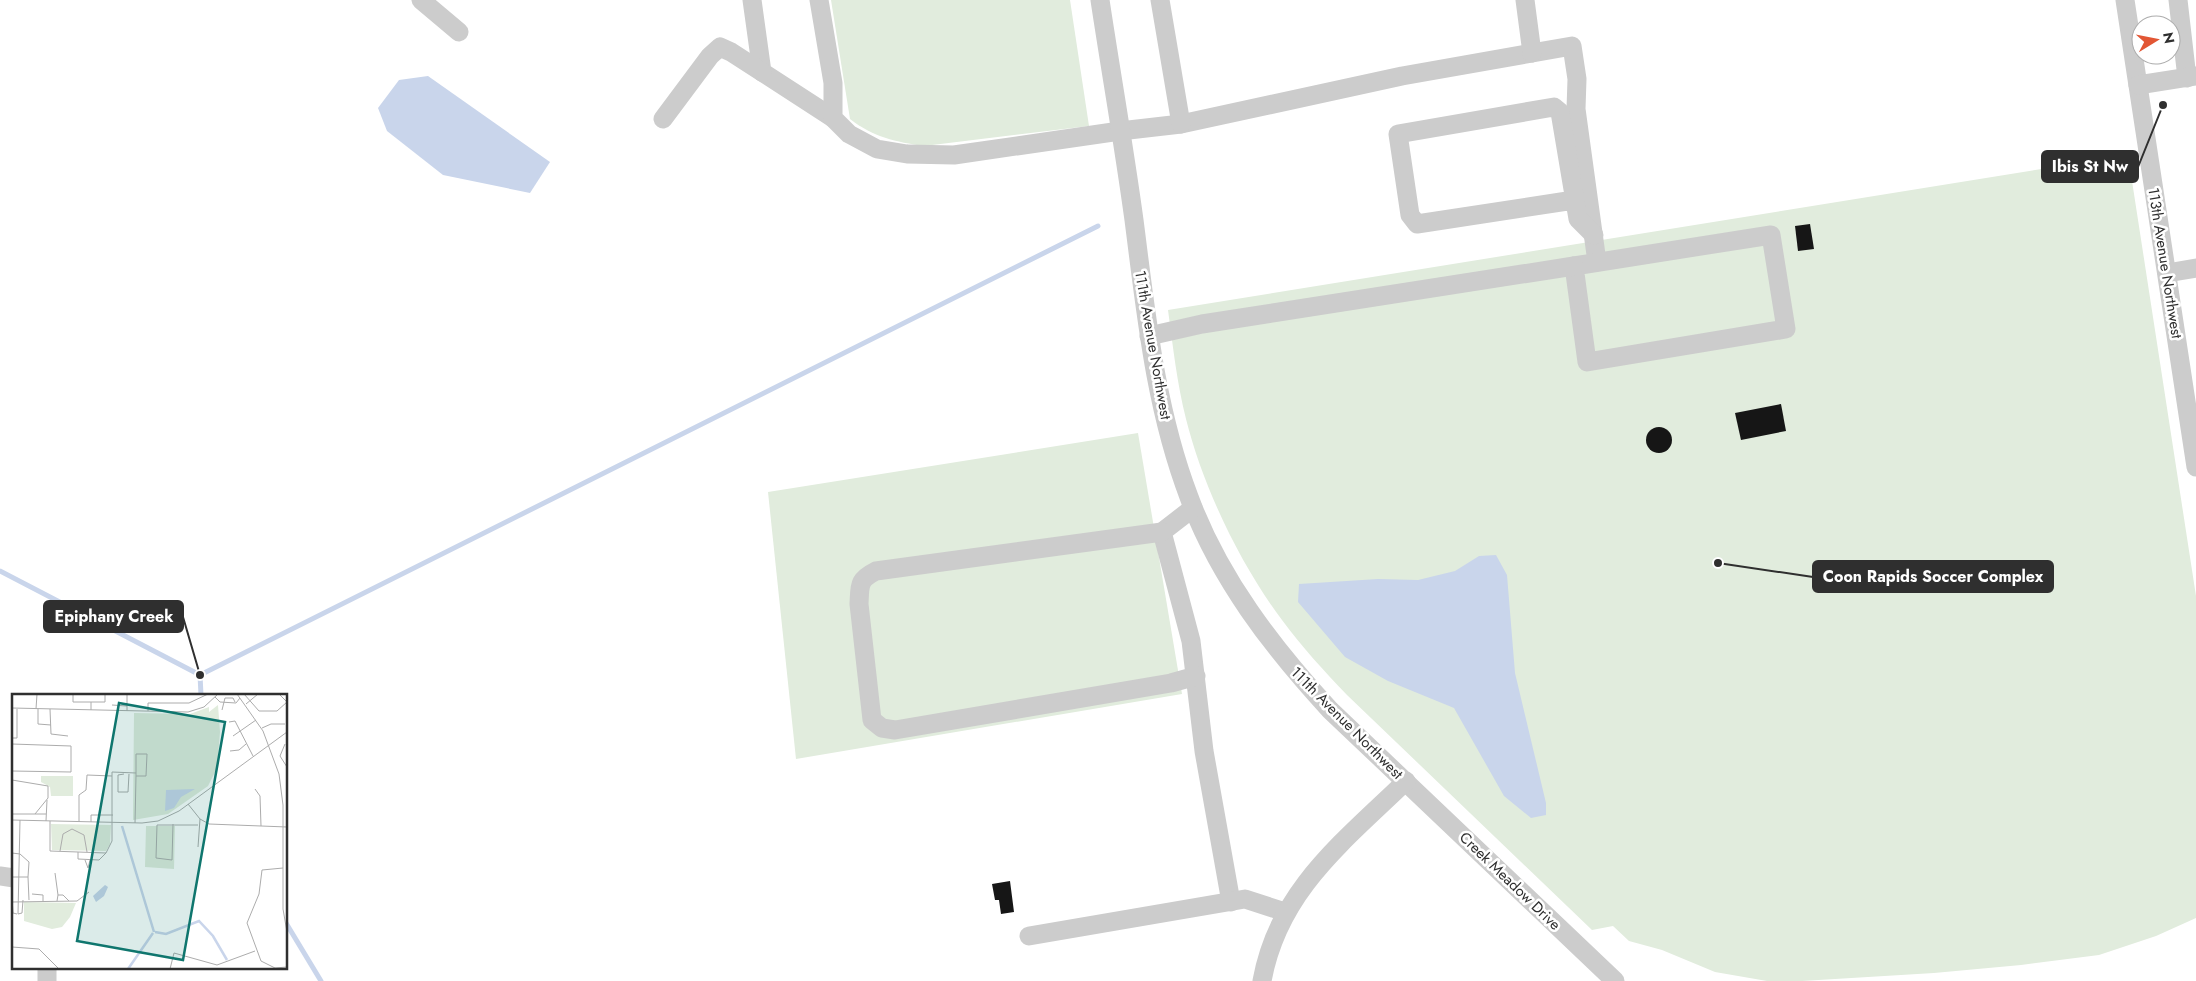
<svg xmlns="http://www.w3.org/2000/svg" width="2196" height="981" font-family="Jost,sans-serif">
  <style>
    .green { fill: #e1ecdd }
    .water { fill: #c9d5eb }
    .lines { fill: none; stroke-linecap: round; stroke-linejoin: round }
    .stream { stroke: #c9d5eb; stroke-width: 5 }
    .building { fill: #161616 }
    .minor { stroke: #ccc; stroke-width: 19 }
    .labels { text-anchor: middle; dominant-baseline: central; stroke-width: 5; stroke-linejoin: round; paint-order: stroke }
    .street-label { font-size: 15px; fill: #2f2f2f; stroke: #fff }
    .inset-river { fill: none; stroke: #c9d5eb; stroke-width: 2.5 }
    .inset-road { fill: none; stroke: #acacac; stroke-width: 1 }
    .view { fill: #0f766e; fill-opacity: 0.15; stroke: #0f766e; stroke-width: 2.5 }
    .inset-edge { fill: none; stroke: #2f2f2f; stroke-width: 2.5 }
    .leader { fill: none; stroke: #2f2f2f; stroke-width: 2 }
    .callout-dot { fill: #2f2f2f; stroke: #fff; stroke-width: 2 }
    .callout { fill: #2f2f2f; stroke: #2f2f2f; stroke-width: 2 }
    .callout-label { font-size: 16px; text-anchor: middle; font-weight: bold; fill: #fff }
  </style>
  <rect width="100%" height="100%" fill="#fff"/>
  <g class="green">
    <path d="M831,0h239l19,126 -165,20c-28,-4 -51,-9 -74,-27z"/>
    <path d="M2128,155l68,441v322l-40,18 -57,19 -78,10 -87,8 -132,8h-35l-52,-9 -53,-22 -33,-9 -16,-15 -21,4 -245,-235c-23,-24 -45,-48 -65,-75 -42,-56 -79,-133 -96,-201 -9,-36 -13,-72 -18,-109z"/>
    <path d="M1138,433l44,261 -386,65 -28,-267z"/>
  </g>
  <g class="water">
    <path d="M428,76l122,86 -20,31 -87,-18 -56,-44 -9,-23 21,-28z"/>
    <path d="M1496,555l11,20 8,98 31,130v12l-15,3 -27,-22 -50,-88 -66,-27 -43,-24 -47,-55 1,-18 79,-5 40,1 37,-9 24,-15z"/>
  </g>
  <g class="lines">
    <g class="stream">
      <path d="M0,571l200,104"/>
      <path d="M200,675l898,-449"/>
      <path d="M200,675l1,20"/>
      <path d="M286,923l35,58"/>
    </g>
  </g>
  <g class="building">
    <path d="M1810,224l4,25 -16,2 -3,-25z"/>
    <path d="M1781,404l5,27 -45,9 -6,-27z"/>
    <circle cx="1659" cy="440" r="13"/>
    <path d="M1010,881l4,31 -13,2 -2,-14h-4l-3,-16z"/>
  </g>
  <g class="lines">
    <g class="minor">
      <path d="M421,0l38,32"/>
      <path d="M752,0l10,72 71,46"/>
      <path d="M819,0l14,83v35l16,16 28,15 30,5 47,1 166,-24 61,-7 221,-48 170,-30 5,33 -1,30 21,153"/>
      <path d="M1100,0c11,73 24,146 34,220 12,93 21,188 55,277 30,81 83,150 141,213l285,271"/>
      <path d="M1160,0l21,124"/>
      <path d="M1525,0l7,53"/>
      <path d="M2125,0l71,467"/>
      <path d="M2178,0l9,78"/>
      <path d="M2138,85l58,-9"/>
      <path d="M663,119l47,-63 10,-9 11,5 31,20"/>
      <path d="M1574,200l-157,24 -7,-9 -12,-81 156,-27 6,5 18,107 16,16"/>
      <path d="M1771,235l15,94 -199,33 -13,-96z"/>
      <path d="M2167,273l29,-5"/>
      <path d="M1149,336l53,-12 372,-58"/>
      <path d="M1193,508l-31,24 29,109 13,110 27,151"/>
      <path d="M1162,532l-286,39c-18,9 -16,14 -17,33l13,116 10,8 13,2 276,-47 25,-7"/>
      <path d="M0,876l14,2"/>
      <path d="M1029,936l216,-37 40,13"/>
      <path d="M47,981v-14"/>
      <path d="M1262,981c16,-90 81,-139 144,-200"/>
    </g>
  </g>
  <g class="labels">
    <g class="street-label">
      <text transform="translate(2165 263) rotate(81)">113th Avenue Northwest</text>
      <text transform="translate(1153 345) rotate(80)">111th Avenue Northwest</text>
      <text transform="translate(1347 723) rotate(45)">111th Avenue Northwest</text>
      <text transform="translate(1510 881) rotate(44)">Creek Meadow Drive</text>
    </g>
  </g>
  <g transform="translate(12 694)">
    <rect width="275" height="275" fill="#fff"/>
    <path d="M206,11l2,27 -3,36 -9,18 -40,28 -35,6 1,-107 56,1 19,-7v5zM29,82h32v20h-22l-1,-9 -9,-5zM39,130l60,1 -1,19 -4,7 -54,-1zM134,132h29l-1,43 -29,-2zM12,208l52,1 -6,14 -8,10 -10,2 -28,-8z" fill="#e1ecdd"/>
    <path d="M183,95l-14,8 -7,11 -9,3 1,-21zM93,191l3,2 -4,9 -8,6 -3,-6z" fill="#c9d5eb"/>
    <path class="inset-river" d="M110,132l32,106M143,238l11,2 33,-13 14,15 14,24M116,275l25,-36"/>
    <path class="inset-road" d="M61,0v8h18v8M225,0l26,37 16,43 4,31v104l4,23M232,0l15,17h18l10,-9 -8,-8M203,3l5,5 16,1 4,-5M79,8h14v-8M234,10l12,-10M100,11l15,1M0,14l176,4 16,-5 14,-13M24,15l1,-15M26,15v15l13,1M38,15l1,25 17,2M210,16l3,-12h8l2,4M115,17v-17M136,17v-8h41l19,-9M217,28l6,-1 18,35M250,34l9,-4h14M221,42l23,-16M0,44h5v-29M0,50l59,2v26l-59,-1M273,50l-5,12 7,11M218,57l9,-1 7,-6M124,60h11l-1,22h-10zM112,80l-6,1v17h10l1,-18M0,86l36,6v12l-13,16M243,95l5,7 1,30M176,110l12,15 9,5 78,3M0,120h34M0,126l130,3 16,-2 21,-10 108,-79M34,127l1,-21M38,127v30l56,2 6,-12v-69l24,1M67,128v-27l7,-5 1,-15 25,1M79,128v-7h22M123,129l1,-47M145,131l-1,33 16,2 1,-36M145,131h41M186,153l2,-28M48,157l3,-17 9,-5 12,6 3,17M66,158v7l21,1 7,-7M0,159l8,1 9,8 -1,15M73,166l3,8 2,-8M271,174l-21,2 -3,24 -12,29 14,38 14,7 12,-1M43,179l3,22M0,183h16l1,23M20,200l11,1v6M0,204l1,15 4,1M45,207l1,-6h5l6,6M0,208l65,-1 12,-9M6,220l2,-94M6,220l4,-1 1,-13M0,253l27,2 20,20M158,275l4,-16 43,12 38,-14"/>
    <path class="view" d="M107,9l106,19 -42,238 -106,-19z"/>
    <rect width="275" height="275" class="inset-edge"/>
  </g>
  <path class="leader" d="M2163 105L2138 167M1718 563L1813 577M200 675L183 617"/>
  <g class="callout-dot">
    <circle cx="2163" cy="105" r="5"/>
    <circle cx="1718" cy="563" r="5"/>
    <circle cx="200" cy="675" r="5"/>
  </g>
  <g class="callout">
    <rect x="2042" y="151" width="96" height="31" rx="5"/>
    <rect x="1813" y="561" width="240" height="31" rx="5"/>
    <rect x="44" y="601" width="139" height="31" rx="5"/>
  </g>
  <g class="callout-label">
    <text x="2090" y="172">Ibis St Nw</text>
    <text x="1933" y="582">Coon Rapids Soccer Complex</text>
    <text x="114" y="622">Epiphany Creek</text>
  </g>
  <g transform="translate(2156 40) rotate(80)"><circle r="24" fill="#ffffff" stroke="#acacac"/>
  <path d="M0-4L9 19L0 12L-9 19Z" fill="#e25634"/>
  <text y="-8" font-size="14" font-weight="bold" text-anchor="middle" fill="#2f2f2f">N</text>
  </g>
</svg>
